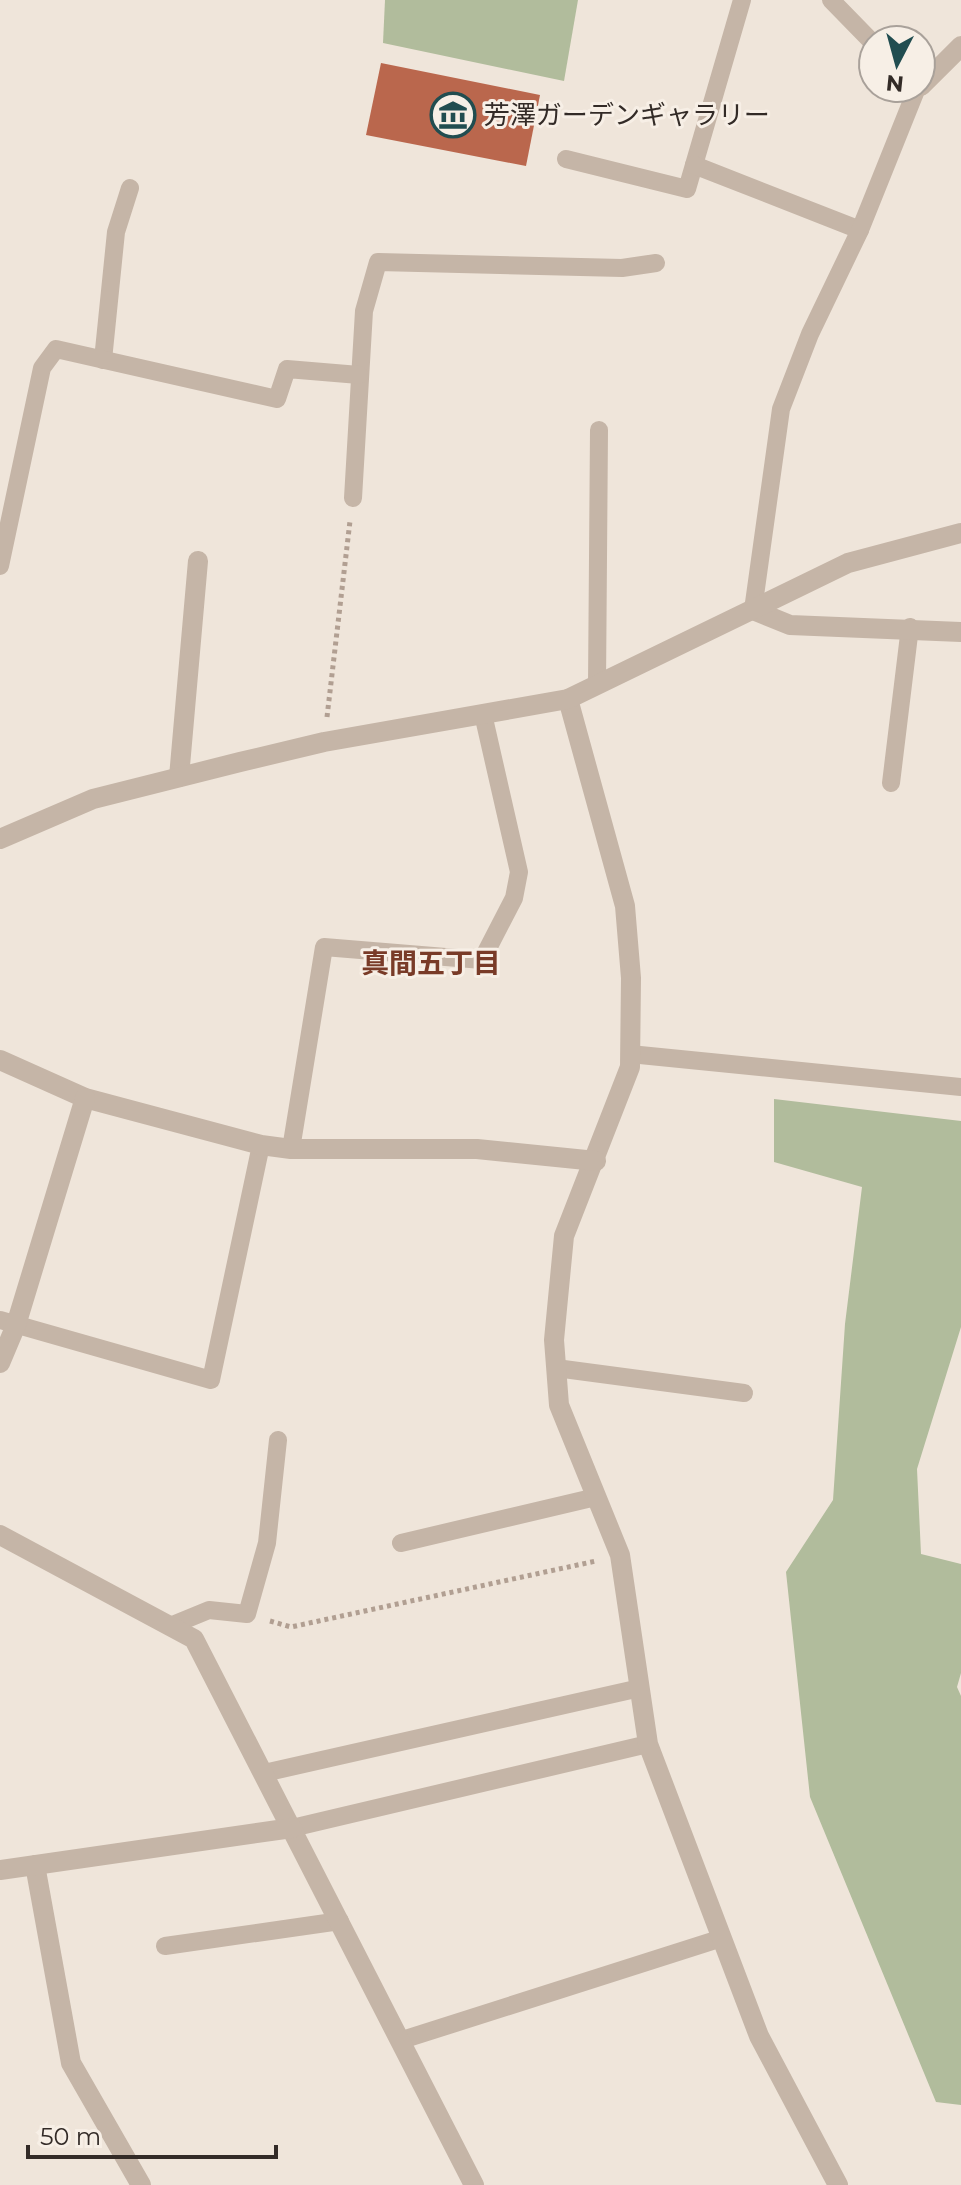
<svg xmlns="http://www.w3.org/2000/svg" width="961" height="2185" font-family="Montserrat,'Noto Sans JP',sans-serif">
  <style>
    .green { fill: #b1bc9c }
    .building { fill: #ba674d }
    .lines { fill: none; stroke-linecap: round; stroke-linejoin: round }
    .path { stroke: #b19f92; stroke-width: 5; stroke-dasharray: 4 4; stroke-linecap: butt }
    .lane { stroke: #c5b5a7; stroke-width: 18 }
    .street { stroke: #c5b5a7; stroke-width: 20 }
    .labels { text-anchor: middle; dominant-baseline: central; stroke-width: 6; stroke-linejoin: round; paint-order: stroke }
    .poi-label { font-size: 26px; fill: #332b27; stroke: #f7efe6; text-anchor: start }
    .neighbourhood-label { font-size: 28px; font-weight: bold; fill: #793b28; stroke: #f7efe6 }
  </style>
  <rect width="100%" height="100%" fill="#efe5da"/>
  <g class="green">
    <path d="M385,0h193l-14,81 -181,-38z"/>
    <path d="M774,1099l187,22v206l-44,142 4,85 40,10v109l-4,14 4,9v409l-25,-3 -126,-305 -24,-225 47,-72 12,-176 17,-137 -88,-25z"/>
  </g>
  <path class="building" d="M381,63l159,32 -14,71 -160,-31z"/>
  <g class="lines">
    <g class="path">
      <path d="M327,717l23,-196"/>
      <path d="M270,1621l21,6 305,-66"/>
    </g>
    <g class="lane">
      <path d="M831,0l42,43"/>
      <path d="M566,159l121,30 55,-189"/>
      <path d="M694,165l166,65"/>
      <path d="M103,360l13,-128 14,-44"/>
      <path d="M353,498l11,-187 14,-49 244,6 34,-5"/>
      <path d="M0,566l42,-198 14,-19 221,50 10,-30 72,6"/>
      <path d="M753,610l28,-201 29,-75 50,-104 57,-142"/>
      <path d="M597,685l2,-255"/>
      <path d="M891,783l19,-156"/>
      <path d="M630,1054l331,33"/>
      <path d="M291,1149l33,-202 158,13 32,-62 5,-26 -36,-158"/>
      <path d="M0,1320l211,60 50,-235"/>
      <path d="M556,1368l188,25"/>
      <path d="M401,1543l195,-46"/>
      <path d="M170,1626l39,-16 38,4 20,-71 11,-103"/>
      <path d="M264,1773l376,-85"/>
      <path d="M292,1828l356,-84"/>
      <path d="M165,1946l175,-25"/>
      <path d="M402,2040l320,-102"/>
    </g>
    <g class="street">
      <path d="M921,86l40,-40"/>
      <path d="M753,610l37,15 171,7"/>
      <path d="M568,699l57,207 6,72 -1,89 -66,169 -10,104 5,65 61,150 28,189 111,292 79,149"/>
      <path d="M179,777l19,-216"/>
      <path d="M0,839l93,-40 147,-37 84,-20 244,-43 280,-136 113,-30"/>
      <path d="M0,1060l85,38 176,47 30,4h186l119,12"/>
      <path d="M0,1363l16,-38 69,-227"/>
      <path d="M0,1535l194,104 280,546"/>
      <path d="M35,1865l36,198 70,122"/>
      <path d="M0,1870l292,-42"/>
    </g>
  </g>
  <defs>
    <g id="museum-ring" transform="scale(2.3)"><circle r="9.5" fill="#f7efe6" stroke="#214d50" stroke-width="1.5"/><path d="M0-6L6-3V-2H-6V-3ZM-5-1h2V3h-2ZM-1-1h2V3h-2ZM3-1h2V3H3ZM-6 4H6V6H-6Z" fill="#214d50"/></g>
  </defs>
  <g fill-rule="evenodd">
    <use href="#museum-ring" x="453" y="115"/>
  </g>
  <g class="labels">
    <g class="poi-label">
      <text x="484" y="115">芳澤ガーデンギャラリー</text>
    </g>
    <g class="neighbourhood-label">
      <text x="431" y="963">真間五丁目</text>
    </g>
  </g>
  <g transform="translate(897 64) rotate(186)"><circle r="38" fill="#f7efe6" stroke="#a9a19a" stroke-width="2"/>
  <path d="M0-6L14 30L0 20L-14 30Z" fill="#214d50"/>
  <text y="-12" font-size="22" font-weight="bold" text-anchor="middle" fill="#332b27">N</text>
  </g>
  <path d="M28 2145v12h248v-12" fill="none" stroke="#332b27" stroke-width="4"/>
  <text x="40" y="2145" font-size="24" fill="#332b27" stroke="#f7efe6" stroke-width="6" paint-order="stroke">50 m</text>
</svg>
